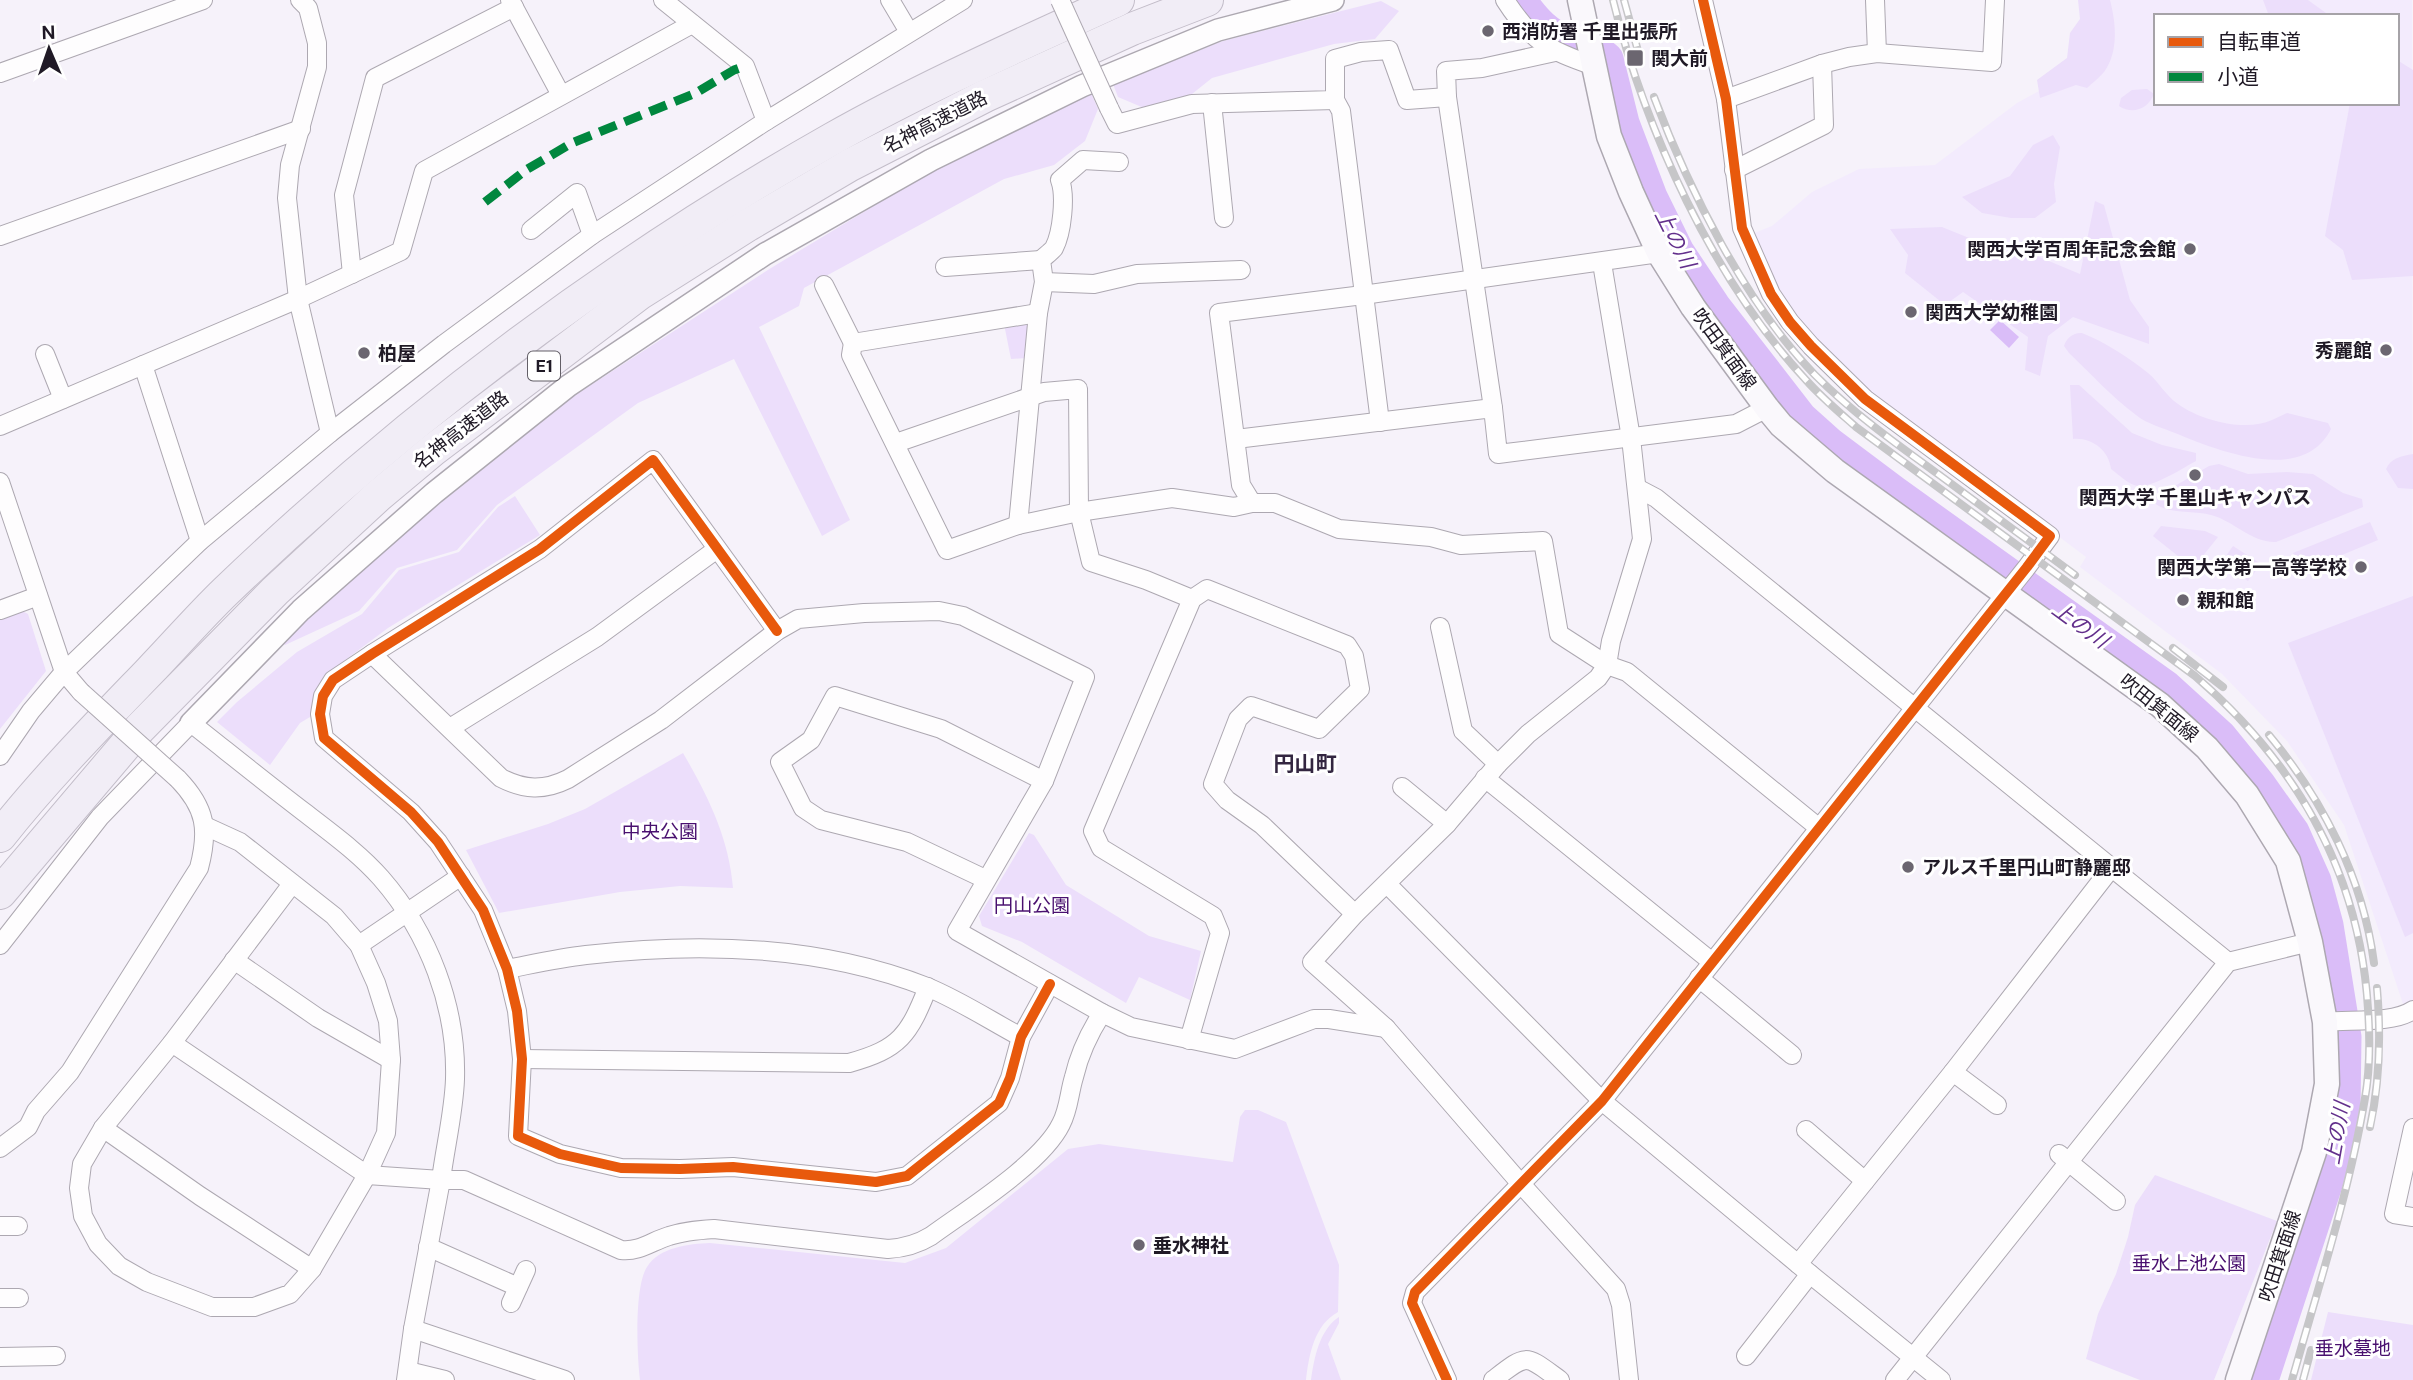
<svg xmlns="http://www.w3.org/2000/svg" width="2413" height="1380" font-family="'DM Sans','Noto Sans JP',sans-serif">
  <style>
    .built { fill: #f3ebfd; fill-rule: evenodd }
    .green { fill: #ecdefb }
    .water { fill: #dabdf8 }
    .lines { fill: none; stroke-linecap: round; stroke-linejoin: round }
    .river { stroke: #dabdf8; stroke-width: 33 }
    .minor-casing { stroke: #ada8b1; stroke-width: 20 }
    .tertiary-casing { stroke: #ada8b1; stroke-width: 24 }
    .secondary-casing { stroke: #ada8b1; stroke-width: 27 }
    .motorway-casing { stroke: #c3bdc9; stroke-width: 34 }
    .minor { stroke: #fefdfe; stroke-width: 18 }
    .tertiary { stroke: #fefdfe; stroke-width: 21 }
    .secondary { stroke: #faf8fc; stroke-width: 24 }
    .motorway { stroke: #f1edf6; stroke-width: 32 }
    .rail-casing { stroke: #c6c6c8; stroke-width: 8 }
    .rail { stroke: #fff; stroke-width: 5; stroke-dasharray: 16; stroke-linecap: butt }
    .minor-bridge-casing { stroke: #ada8b1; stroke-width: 20; stroke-linecap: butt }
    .minor-bridge { stroke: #fefdfe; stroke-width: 18 }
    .quiet { stroke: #00873e; stroke-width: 9; stroke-dasharray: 18 9; stroke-linecap: butt }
    .cycleway-casing { stroke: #fff; stroke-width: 15 }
    .cycleway { stroke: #e8590c; stroke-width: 10 }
    .poi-dot { fill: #6b6670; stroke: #fff; stroke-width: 2.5 }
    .labels { text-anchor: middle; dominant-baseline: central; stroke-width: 6; stroke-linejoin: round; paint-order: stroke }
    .shield { fill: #fff; stroke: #635f67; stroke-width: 2 }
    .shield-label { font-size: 18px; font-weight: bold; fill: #201a26 }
    .poi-label { font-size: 19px; font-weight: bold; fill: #201a26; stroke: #fff; text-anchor: start }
    .street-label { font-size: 19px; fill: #201a26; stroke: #fff }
    .park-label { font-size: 19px; fill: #49106f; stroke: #fff }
    .water-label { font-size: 21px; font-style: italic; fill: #63308c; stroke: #fff }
    .neighbourhood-label { font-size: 21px; font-weight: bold; fill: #332640; stroke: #fff }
  </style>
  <rect width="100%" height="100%" fill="#f6f2fa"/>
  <path class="built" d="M2106,0h306l1,1000 -9,7 -60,-182 -57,-84 -65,-67 -142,-107 6,-10 -218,-164 -52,-51 -19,-24 -19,-28 -26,-56 20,-8 40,-34 47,-23 76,-4 82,-62 57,-31zM2156,16h241v87h-241z"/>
  <g class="green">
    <path d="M2078,0h32c6,23 9,52 -6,72 -5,6 -12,11 -17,16l-11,-3 -36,13 -3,-18 30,-22 3,-25 10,-14z"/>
    <path d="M2263,0h45l18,13 -1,3h-56z"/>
    <path d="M1381,1l18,10 -24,28 -41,5 -122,34 -20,16 -48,14 -26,-11 -5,-13 110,-43z"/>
    <path d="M2397,60l16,10v206l-61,4 -9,-30 -18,-14 25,-133h47z"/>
    <path d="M2147,89l7,5c-6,15 -21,21 -35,12l2,-8 11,-8z"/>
    <path d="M1091,93l7,16 -13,32 -31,24 -50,14 -200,109 -5,18 -40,21 91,193 -28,16 -88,-177 -96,44 -141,102 -40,45 -60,18 -38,43 -74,34 -3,-3 124,-111 165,-133 200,-130 164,-99z"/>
    <path d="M2053,135l7,12 -6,37 2,18 -21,16h-24l-29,-5 -20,-16 48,-21 23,-31z"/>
    <path d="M2095,201l9,4 26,95 19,27v17l-76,-27 -25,19 -8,40 -15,-6 3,-33 -65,-45 -18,13 -40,-32 3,-18 -18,-26 52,-2 37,15 41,7 60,25z"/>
    <path d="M1023,321l6,5 -2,32 -16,1 -7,-35z"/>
    <path d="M2082,333c23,9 46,24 66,40 11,9 18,23 30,31 23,17 68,28 94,16 5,-2 10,-5 15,-7l41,10 3,6c-28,56 -112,22 -156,4 -12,-5 -28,-9 -39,-18 -24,-18 -45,-41 -67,-62l-5,-7c2,-8 10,-14 18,-13z"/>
    <path d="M2070,385h9l53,48 30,12 34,8v8c-13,7 -48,30 -62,24 -8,-3 -16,-11 -23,-16 -2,-19 -20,-32 -38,-30z"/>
    <path d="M2413,454v35l-15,-1 -12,-19c5,-11 15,-13 27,-15z"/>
    <path d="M2219,464l29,10 39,-2 26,2 30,19 19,6 1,8 -87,35c-24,1 -42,-21 -65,-27 -17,-5 -44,0 -58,-13l3,-5 53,-31z"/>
    <path d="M515,496l25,39 -152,93 -52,39 -12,10 -10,17 -4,23 -10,6 -30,42 -53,-43 20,-20 60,-50 65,-38 37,-44 60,-18 39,-45z"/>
    <path d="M2370,522l8,18 -77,32 -8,-19z"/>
    <path d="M2161,526l44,5 13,6 -25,31 -40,-32z"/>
    <path d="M2233,546l28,18 -13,17 -27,-18z"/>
    <path d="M2413,596v337l-8,4 -117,-294z"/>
    <path d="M22,611l6,3 18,57 -46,58v-110z"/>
    <path d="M683,753c25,43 46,85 50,135l-53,-2 -60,6 -121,21 -33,-63 82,-26 37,-15z"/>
    <path d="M1029,833l5,2 32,50 83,51 52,15 -11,49 -51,-23 -13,26 -104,-61 -40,-16 -3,-10z"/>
    <path d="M1245,1110h13l28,12 53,143 -1,47c-24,13 -29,43 -32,68h-666c-3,-24 -6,-93 7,-113 12,-20 42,-23 63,-24l195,20 41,-15 122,-99 31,-5 134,18 7,-45z"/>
    <path d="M2155,1175l122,46 -63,159h-74l-54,-21 12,-45 18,-40 12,-37 7,-32z"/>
    <path d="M2328,1312l85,13v55h-102z"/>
    <path d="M1339,1317v6l-11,21 13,36h-30c3,-21 8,-50 28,-63z"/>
  </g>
  <path class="water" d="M2000,320l19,17 -10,11 -19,-18z"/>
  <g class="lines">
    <path class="river" d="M1520,0c14,20 27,35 51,44 12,4 26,5 36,15l16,64 28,74 27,55 36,54 87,112 29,26 64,48 272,195 55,50 38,47 34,48 22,49 12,44 18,112 -1,71 -9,49 -73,223"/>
    <g class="minor-casing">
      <g id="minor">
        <path d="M300,0l8,8 9,35v24l-27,98 -3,33 11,101 32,134"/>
        <path d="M510,0l51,95"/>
        <path d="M663,0l82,66 21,55"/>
        <path d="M890,0l19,32"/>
        <path d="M1505,0c27,42 43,50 89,66"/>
        <path d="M1875,0l2,53"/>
        <path d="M0,73l203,-73"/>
        <path d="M1447,97l46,311"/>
        <path d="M1726,99l96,-35"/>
        <path d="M1335,100l6,11 39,311"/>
        <path d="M1212,103l12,115"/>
        <path d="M1109,108l8,16 75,-20 143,-4v-41l26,-7 28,-2 18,50 40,-3 -1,-26 36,-3 73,-16"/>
        <path d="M1734,170l90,-45 -2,-61 27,-7 28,-4 115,9 3,-62"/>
        <path d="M531,230l46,-37 15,42"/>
        <path d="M0,236l301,-107"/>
        <path d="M1659,253l-296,42 -144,18 22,172 11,18h23l64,26 92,8 30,8 82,-4 16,93 48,31 20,7 192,156"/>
        <path d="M1602,263l29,175 11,101 -31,102 -4,24 -9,13 -70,56 -30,30 -51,60 -92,90 -43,48 74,66 135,156 95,105 5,16 8,75"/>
        <path d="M945,267l96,-7"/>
        <path d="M352,274l-8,-79 31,-117 139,-71"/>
        <path d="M1044,282l50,2 43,-10 104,-4"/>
        <path d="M824,285l29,58"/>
        <path d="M1038,313l-185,30 -2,12 96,195 71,-25 61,-13 93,-14 62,9 18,-4"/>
        <path d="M45,354l18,45"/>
        <path d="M143,365l57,176"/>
        <path d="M0,426l298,-127 103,-48 23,-80 268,-147"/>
        <path d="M1236,439l257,-31 5,46 238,-30 31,-16"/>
        <path d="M896,443l148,-51 34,-3 1,123 12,50 55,18 46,19"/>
        <path d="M0,482l64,190 17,20"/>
        <path d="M1637,488l19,10 572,464"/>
        <path d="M1018,525l20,-212 6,-31 -3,-22c4,-4 10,-8 13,-12 8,-15 12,-52 6,-68l23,-20 36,2"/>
        <path d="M0,610l38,-14"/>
        <path d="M1440,627l23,104 35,33"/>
        <path d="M777,631l-124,-171 -113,89 -168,105 -39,26 -10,16 -3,18 4,24 87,74 27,30 45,68 24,59 10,42 5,48 -4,77 42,18 61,14 59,1 53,-2 143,15 31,-6 92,-73 11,-25 11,-41 29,-53"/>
        <path d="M372,654l129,124c23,12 43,13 67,1l93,-59 116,-89 21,-12 66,-6 75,-2 24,5 122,61 -41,104 -87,150 145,82"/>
        <path d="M450,728l147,-91 120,-88"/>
        <path d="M0,756l31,-45 33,-39 136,-131 130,-108 114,-89 148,-109 174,-114 197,-121"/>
        <path d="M1485,778l227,184"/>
        <path d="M1402,787l45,37"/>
        <path d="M205,826l35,16 94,74 25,29 17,38 12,38 3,39 -5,73 -19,42 -55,94 -22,25 -36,13h-42l-65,-25 -28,-16 -21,-22 -15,-28 -4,-28 3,-24 21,-36 69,-85 120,-159"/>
        <path d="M985,879l-78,-37 -86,-22 -18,-12 -23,-46 31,-22 24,-44 106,33 103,52"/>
        <path d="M1387,884l215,217 208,173 131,106"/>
        <path d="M0,945l100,-128 91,-94c38,30 75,60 113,89 27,21 55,41 77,66 48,55 76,129 74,201 -1,32 -10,69 -14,101l-74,-5 -195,-132"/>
        <path d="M359,945l102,-69"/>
        <path d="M234,960l84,58 73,42"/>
        <path d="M507,969c26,-5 52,-11 79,-14 113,-13 234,-10 341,32 32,13 64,34 94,50"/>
        <path d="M1699,978l93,77"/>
        <path d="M2325,1022c24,-3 68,2 88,-12"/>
        <path d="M1189,1040l31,-107 -7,-17 -112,-68 -8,-17 99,-232 15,-10 140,56 7,11 6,33 -41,40 -68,-23 -13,13 -25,65 14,16 35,25 93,89"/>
        <path d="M522,1059l327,4c51,-14 60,-28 79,-76"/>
        <path d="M1953,1072l44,33"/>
        <path d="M103,1128l97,68 112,73"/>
        <path d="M2413,1128l-19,86 19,3"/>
        <path d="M1806,1130l59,51"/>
        <path d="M0,1148l28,-21 8,-16 34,-39 129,-204c10,-38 7,-60 -21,-89"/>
        <path d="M2059,1154l57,47"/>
        <path d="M0,1226h18"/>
        <path d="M428,1247l90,40"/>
        <path d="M1798,1264l155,-192 159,-205"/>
        <path d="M0,1298h19"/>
        <path d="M511,1303l15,-33"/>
        <path d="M413,1329l152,51"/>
        <path d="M1746,1356l64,-82"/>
        <path d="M0,1357l56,-1"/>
        <path d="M408,1371l37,9"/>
        <path d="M406,1380l7,-51 28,-149h23l157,70c19,2 31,-9 48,-14 15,-5 30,-6 45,-7l174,20c16,-1 30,-5 43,-13 37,-27 111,-73 130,-112 8,-15 8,-31 13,-47 5,-22 16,-45 28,-64l29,14 104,22 79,-30h15l57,9"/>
        <path d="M1447,1380l-35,-77 3,-11 187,-191 425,-534 23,-31 -185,-137 -54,-53 -21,-24 -19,-28 -29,-66 -16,-129 -23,-99"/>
        <path d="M1493,1380c35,-27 31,-26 67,0"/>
        <path d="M1895,1380l333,-418 82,-20"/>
      </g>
    </g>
    <g class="tertiary-casing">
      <path id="tertiary" d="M191,723l110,-113 133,-117 134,-107 197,-132 166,-94 151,-74 136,-56 115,-30"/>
    </g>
    <g class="secondary-casing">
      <path id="secondary" d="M1580,0l29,136 22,56 28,61 34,54 74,101 14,17 54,46 325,234 47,43 40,47 41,66 22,81 15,80 2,62 -13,68 -76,228"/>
    </g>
    <g class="motorway-casing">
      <g id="motorway">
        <path d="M0,836c45,-57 97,-110 148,-163 26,-27 51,-56 78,-82 183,-175 385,-327 606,-452 92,-52 190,-95 286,-139"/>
        <path d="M0,893l140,-165 135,-137 103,-95 55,-46 206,-156 109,-69 102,-60 135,-69 147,-67 75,-29"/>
      </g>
    </g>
    <use href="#minor" class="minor"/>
    <use href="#tertiary" class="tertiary"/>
    <use href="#secondary" class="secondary"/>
    <use href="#motorway" class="motorway"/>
    <g class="rail-casing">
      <g id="rail">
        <path d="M1613,0c32,130 101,281 193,380 15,17 33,32 50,47l339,249c101,87 165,197 173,333 2,29 2,61 -3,89 -16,95 -47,190 -73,282"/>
        <path d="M1624,0l14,51"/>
        <path d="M1654,97c35,93 91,206 161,278 38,38 80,68 123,99 46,34 91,67 137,101"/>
        <path d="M2173,648l50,39"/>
        <path d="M2269,735c54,65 94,143 105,228"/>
        <path d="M2370,1127c10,-46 11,-92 7,-139"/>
        <path d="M2303,1380l8,-30"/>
      </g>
    </g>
    <use href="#rail" class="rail"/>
    <g class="minor-bridge-casing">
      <g id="minor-bridge">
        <path d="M1060,0l49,108"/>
        <path d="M81,692l97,87"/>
      </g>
    </g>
    <use href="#minor-bridge" class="minor-bridge"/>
    <path class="quiet" d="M485,202l41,-32 46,-27 124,-50 38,-23 11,-4"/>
    <g class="cycleway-casing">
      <g id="cycleway">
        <path d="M777,631l-124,-171 -113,89 -168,105 -39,26 -10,16 -3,18 4,24 87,74 27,30 45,68 24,59 10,42 5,48 -4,77 42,18 61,14 59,1 53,-2 143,15 31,-6 92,-73 11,-25 11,-41 29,-53"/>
        <path d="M1447,1380l-35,-77 3,-11 187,-191 425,-534 23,-31 -185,-137 -54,-53 -21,-24 -19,-28 -29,-66 -16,-129 -23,-99"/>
      </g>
    </g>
    <use href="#cycleway" class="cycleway"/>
  </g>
  <g class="poi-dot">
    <circle cx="1488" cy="31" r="7"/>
    <rect x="1626" y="49" width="18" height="18" rx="3.5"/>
    <circle cx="2190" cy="249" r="7"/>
    <circle cx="1911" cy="312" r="7"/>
    <circle cx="2386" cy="350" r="7"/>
    <circle cx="364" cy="353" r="7"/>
    <circle cx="2195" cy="475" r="7"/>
    <circle cx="2361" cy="567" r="7"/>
    <circle cx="2183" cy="600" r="7"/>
    <circle cx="1908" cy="867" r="7"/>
    <circle cx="1139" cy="1245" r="7"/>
  </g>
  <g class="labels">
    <rect class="shield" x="528" y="351.5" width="32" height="29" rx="5"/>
    <g class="shield-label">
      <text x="544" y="366">E1</text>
    </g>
    <g class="poi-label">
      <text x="1502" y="31">西消防署 千里出張所</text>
      <text x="1651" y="58">関大前</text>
      <text x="2176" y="249" text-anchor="end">関西大学百周年記念会館</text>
      <text x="1925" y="312">関西大学幼稚園</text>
      <text x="2372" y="350" text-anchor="end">秀麗館</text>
      <text x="378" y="353">柏屋</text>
      <text x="2195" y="497" text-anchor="middle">関西大学 千里山キャンパス</text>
      <text x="2347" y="567" text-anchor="end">関西大学第一高等学校</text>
      <text x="2197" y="600">親和館</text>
      <text x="1922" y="867">アルス千里円山町静麗邸</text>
      <text x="1153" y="1245">垂水神社</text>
    </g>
    <g class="street-label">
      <text transform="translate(935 122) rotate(-27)">名神高速道路</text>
      <text transform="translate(1724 349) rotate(54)">吹田箕面線</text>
      <text transform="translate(461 430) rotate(-38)">名神高速道路</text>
      <text transform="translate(2159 708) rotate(39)">吹田箕面線</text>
      <text transform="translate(2280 1256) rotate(-72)">吹田箕面線</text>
    </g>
    <g class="park-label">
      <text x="660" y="831">中央公園</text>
      <text x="1032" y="905">円山公園</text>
      <text x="2189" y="1263">垂水上池公園</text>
      <text x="2353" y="1348">垂水墓地</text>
    </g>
    <g class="water-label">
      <text transform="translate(1675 239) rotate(63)">上の川</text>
      <text transform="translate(2080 625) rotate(36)">上の川</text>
      <text transform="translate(2337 1133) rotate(-80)">上の川</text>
    </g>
    <g class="neighbourhood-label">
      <text x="1305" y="764">円山町</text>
    </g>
  </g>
  <rect x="2154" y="14" width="245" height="91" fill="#ffffff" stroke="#a6a3a8" stroke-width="2"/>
  <rect x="2168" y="37" width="35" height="10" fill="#e8590c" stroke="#a6a3a8" stroke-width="2"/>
  <text x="2217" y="49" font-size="21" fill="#201a26">自転車道</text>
  <rect x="2168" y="72" width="35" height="10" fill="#00873e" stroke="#a6a3a8" stroke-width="2"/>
  <text x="2217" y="84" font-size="21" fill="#201a26">小道</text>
  <g transform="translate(49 49) rotate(358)" stroke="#ffffff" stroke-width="5" paint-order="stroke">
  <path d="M0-5L12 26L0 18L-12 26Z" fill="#201a26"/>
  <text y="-10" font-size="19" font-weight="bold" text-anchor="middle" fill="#201a26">N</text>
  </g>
</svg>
